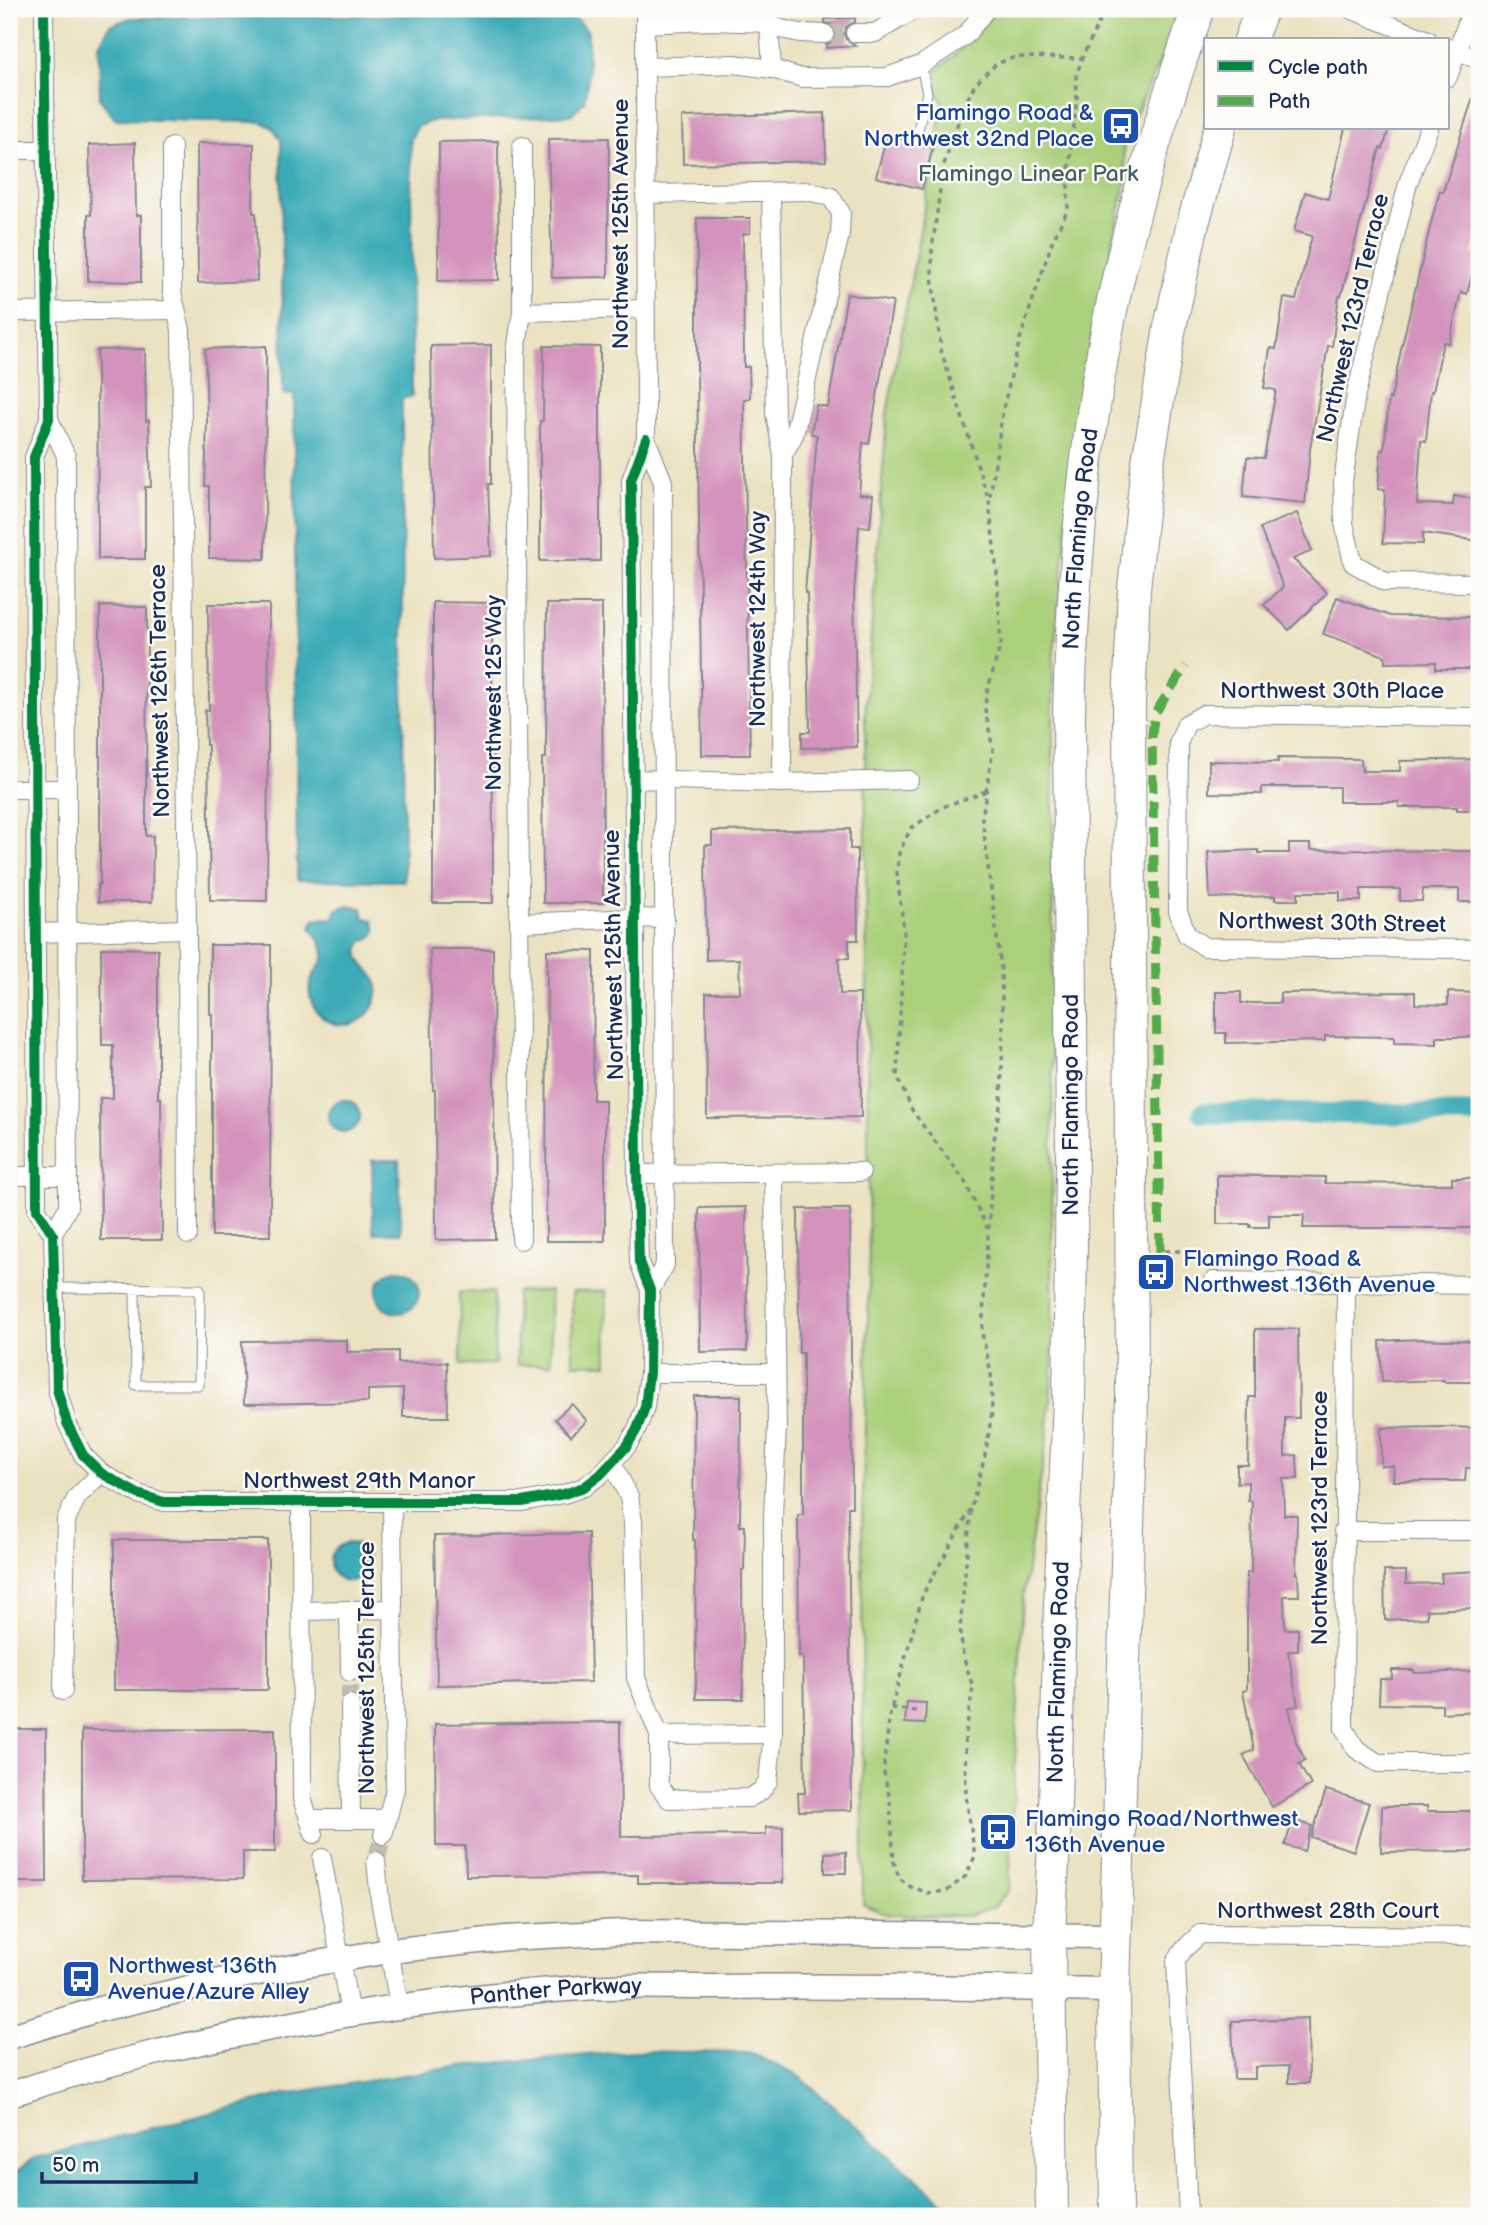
<svg xmlns="http://www.w3.org/2000/svg" width="1488" height="2225" font-family="'Balsamiq Sans',sans-serif">
  <style>
    .green { fill: #aad07a; stroke: #62806c; stroke-width: 2 }
    .water { fill: #3aabb7; stroke: #2a6d8a; stroke-width: 2 }
    .lines { fill: none; stroke-linecap: round; stroke-linejoin: round }
    .canal { stroke: #3aabb7; stroke-width: 21 }
    .building { fill: #d393bc }
    .street-tunnel { stroke: #c1bead; stroke-width: 18; stroke-dasharray: 18 9; stroke-linecap: butt }
    .lane-casing { stroke: #838890; stroke-width: 11 }
    .street-casing { stroke: #838890; stroke-width: 20 }
    .secondary-casing { stroke: #838890; stroke-width: 27 }
    .highway-casing { stroke: #838890; stroke-width: 34 }
    .path { stroke: #838890; stroke-width: 3.5; stroke-dasharray: 5 5; stroke-linecap: butt }
    .lane { stroke: #fff; stroke-width: 9 }
    .street { stroke: #fff; stroke-width: 18 }
    .secondary { stroke: #fff; stroke-width: 24 }
    .highway { stroke: #fff; stroke-width: 32 }
    .quiet { stroke: #52ab49; stroke-width: 9; stroke-dasharray: 18 9; stroke-linecap: butt }
    .cycleway-casing { stroke: #fdfcf7; stroke-width: 15 }
    .cycleway { stroke: #00873e; stroke-width: 10 }
    .labels { text-anchor: middle; dominant-baseline: central; stroke-width: 5; stroke-linejoin: round; paint-order: stroke }
    .transit-label { font-size: 23px; fill: #164399; stroke: #fdfcf7; text-anchor: start }
    .park-label { font-size: 23px; fill: #465f66; stroke: #fdfcf7 }
    .street-label { font-size: 23px; fill: #1b2f5e; stroke: #fdfcf7 }
  </style>
  <rect width="100%" height="100%" fill="#fdfcf7"/>
  <filter id="ink" filterUnits="userSpaceOnUse"><feTurbulence type="fractalNoise" baseFrequency=".0143" numOctaves="2"/><feDisplacementMap in="SourceGraphic" scale="14" xChannelSelector="R" yChannelSelector="G"/><feConvolveMatrix kernelMatrix="1 2 1 2 8 2 1 2 1" color-interpolation-filters="sRGB"/></filter>
  <filter id="wash" filterUnits="userSpaceOnUse"><feTurbulence type="fractalNoise" baseFrequency=".00686" numOctaves="4" result="noise"/><feDisplacementMap in="SourceGraphic" scale="28" xChannelSelector="R" yChannelSelector="G"/><feGaussianBlur stdDeviation="1.57" result="paint"/><feColorMatrix in="noise" values="0 0 0 0 0 0 0 0 0 0 0 0 0 0 0 0 0 1.4 0 .05"/><feComposite in="paint" operator="in"/></filter>
  <g filter="url(#wash)">
    <rect width="100%" height="100%" fill="#ebe2c1"/>
    <g class="green">
      <path d="M997,9h181l-14,44 -41,89 3,39 -44,199 -29,282 -1,715 -5,60 -24,159 -14,294 -15,17 -25,9 -80,-1 -26,-11 -1,-375 7,-247 -4,-567 22,-301 56,-312 -11,-19 -1,-7 38,-34z"/>
      <path d="M550,1291l1,73 -34,1 -1,-73z"/>
      <path d="M606,1291l1,73h-34l-1,-72z"/>
      <path d="M459,1292h35l1,72 -34,1z"/>
    </g>
    <g class="water">
      <path d="M567,13l13,9 8,10v48l-4,22 -13,13 -139,6 -14,5 -7,12 1,258 -10,3 2,482 -107,-1 -3,-485 -11,-1 -2,-254 -8,-12 -11,-6 -147,-3 -15,-20 -1,-54 11,-20 21,-7z"/>
      <path d="M345,906l17,2 2,10 9,2 3,11 -7,9 -6,1c-3,5 -6,8 -4,14 1,11 14,16 17,26 6,22 -12,45 -34,44 -21,-1 -36,-22 -32,-42 3,-11 13,-17 14,-29 1,-10 -10,-18 -13,-28l4,-7 19,-1 3,-9z"/>
      <circle cx="344" cy="1116" r="16"/>
      <path d="M372,1160h27l2,73h-28z"/>
      <circle cx="398" cy="1292" r="21"/>
      <circle cx="349" cy="1562" r="19"/>
      <path d="M634,2051l117,2 49,24 159,139h-950v-38l26,-20 250,-64 176,-28z"/>
    </g>
    <g class="lines">
      <path class="canal" d="M1203,1113l276,1"/>
    </g>
    <g id="blocks">
      <g class="building">
        <path d="M855,18v4l-9,5 -2,7 2,5 10,7 -30,2v-3l8,-4 2,-7 -4,-9 -7,-2v-4z"/>
        <path d="M1475,91h4v141l-6,22 4,1 -10,39 -6,-2 -12,51 -6,-1 -10,50 -2,-1 -5,50 -5,-1 -4,64 36,1 1,-9 25,4v41l-56,-8v11l-40,-1 2,-53 -7,-1 3,-39h3l5,-52 2,1 11,-54 31,-130 7,-24 3,1z"/>
        <path d="M825,113l1,48 -143,3 -1,-47z"/>
        <path d="M1345,128h44l-6,21 -3,-1 -39,148h-2l-7,50h-4l-18,103 -5,54 -62,-6 4,-40 17,1 12,-68 -12,-2 6,-40 6,1 8,-51 12,2 16,-64 -18,-5 11,-39 23,7z"/>
        <path d="M887,135l23,6 4,4 19,2 -11,42 -46,-12z"/>
        <path d="M609,138l-1,139 -56,1 -4,-139z"/>
        <path d="M498,141l1,139 -61,1 1,-139z"/>
        <path d="M135,143l1,72h5v67l-53,-1v-66h3l-2,-70z"/>
        <path d="M197,143l57,1 -1,69h3l1,68 -59,2z"/>
        <path d="M697,218h53v15l-7,1 1,133h5l1,31 -6,1 6,356h-48l-5,-387z"/>
        <path d="M847,294l46,8 -24,142 -6,-1 -4,51 14,1 -3,32 -11,-1 -5,68 3,153 -55,1v-16h8l-3,-139h-2l12,-158 -6,-1 5,-29 12,2z"/>
        <path d="M491,345v139h-3l3,72 -57,2 -3,-212z"/>
        <path d="M266,346l-1,213 -56,-1v-72h-4l2,-65 -2,-72z"/>
        <path d="M544,346l56,1v214h-60v-140h3z"/>
        <path d="M145,349l1,72 3,-1 2,67h-6v72h-47l-1,-209z"/>
        <path d="M1297,513l15,38 -19,8 34,34 -38,37 -25,-25 19,-18 -23,-59z"/>
        <path d="M1337,597l53,19 87,1v52h-41v-7l-51,1v-7l-62,-22z"/>
        <path d="M433,602l59,1 1,300h-60z"/>
        <path d="M208,604h61l-2,297 -57,-1 -2,-155h-2l-1,-35h4z"/>
        <path d="M547,604h55l1,299h-60l-1,-145h4z"/>
        <path d="M100,606l47,1 -1,229h7l-1,66h-54v-18h2z"/>
        <path d="M1278,758l83,1 1,12h38v-10l79,-2v51h-22v-3h-58v-5h-60v-15h-77v7l-53,-1v-32l69,1z"/>
        <path d="M850,829v20h7l1,91h-9v18h-10l1,36h20l1,123 -154,1 -1,-125h34l-1,-34 -33,1 -1,-115h7v-14z"/>
        <path d="M1289,844h21v6l169,1v51h-20v-13h-36l-1,12h-22v-12h-39v12h-21v-9h-42v8h-23v-4l-65,2 -2,-46 50,-2v3h31z"/>
        <path d="M210,945h61l-1,291h-58v-222h-2z"/>
        <path d="M101,948l57,1v149h3l1,142h-61l-1,-142h13v-53h-11z"/>
        <path d="M430,949h63l2,290 -59,1 -1,-150h-2z"/>
        <path d="M547,950l47,1 -1,149h12v141h-59z"/>
        <path d="M1216,992h25v11h39v-10l135,-1v12l33,1v-13l31,1v44h-42v7l-43,-1v-6l-69,-1v5l-99,2v-10h-10z"/>
        <path d="M1217,1175l108,2v6l127,1v-6h27v38h-6v12h-170l1,-13h-35v12h-19v-3h-33z"/>
        <path d="M746,1207l1,144 -47,1 -1,-144z"/>
        <path d="M798,1209h52l2,298h-4l4,303 -53,1 -1,-18h7l-2,-136h-4l-1,-142h5v-162h-4z"/>
        <path d="M1255,1329h43l1,89h-14v38l12,-1 1,24h-15l1,36h13l-1,59h2l1,22h-15l1,33h13v22h-10l10,55 -9,1 7,35 9,18 -6,4 12,21 -39,22 -29,-52 11,-5 -11,-59 4,-1v-117h4l1,-72h-4v-19l-11,1v-18h11l1,-68h6z"/>
        <path d="M1420,1339l59,2v41h-35v-2l-62,2 -2,-41z"/>
        <path d="M347,1340v12l51,-1v12l49,-1 1,55h-45v-28l-35,1v12l-124,2 -2,-63z"/>
        <path d="M694,1396h47l-1,130h5l-1,44h-2l1,129h-47l-1,-159h-2z"/>
        <path d="M572,1404l15,17 -16,15 -16,-17z"/>
        <path d="M1444,1427l35,1v40h-13l-1,13h-72l1,-15h-13v-38z"/>
        <path d="M588,1533l3,149 -154,3 -3,-149z"/>
        <rect x="114" y="1540" width="154" height="150"/>
        <path d="M1384,1571h22v13l36,-1 -1,-10 38,-2v25h-6l1,12 -47,2v8l-42,2z"/>
        <path d="M1392,1670h22v3l65,-2v40l-37,2v-8l-63,-1 1,-25h12z"/>
        <path d="M907,1702l19,1 -1,21 -20,-1z"/>
        <path d="M620,1722l1,114 145,-1v-8h17v56h-145v-8l-172,1 -1,-30h-29l-1,-122z"/>
        <path d="M9,1729h37l1,153h-38z"/>
        <path d="M275,1729v123h-32v27l-161,1v-150z"/>
        <path d="M1326,1790l43,13 -15,48 -43,-14z"/>
        <path d="M1382,1806h45v5h52v40l-98,1z"/>
        <path d="M1293,1820l19,6 -8,25 -19,-6z"/>
        <path d="M846,1852v21h-21v-20z"/>
        <path d="M1308,2018l1,65h-20v-17l-34,1v12h-21l-2,-58z"/>
      </g>
    </g>
  </g>
  <g filter="url(#ink)">
    <use href="#blocks" fill-opacity="0" stroke="#838890" stroke-width="2"/>
    <g class="lines">
      <g class="street-tunnel">
        <path d="M825,34l30,-1"/>
        <path d="M350,1704v-32"/>
        <path d="M376,1861l7,-26"/>
      </g>
      <g class="lane-casing">
        <g id="lane">
          <path d="M916,138l11,-45 -6,-28"/>
          <path d="M56,1288l144,1 -1,96h-63l-1,-97"/>
        </g>
      </g>
      <g class="street-casing">
        <g id="street">
          <path d="M44,9l5,410 -15,38 3,753 16,24 4,155 10,34 16,32 18,18 37,21 26,8h358l42,-8 20,-7 16,-12 27,-29 10,-17 8,-22 4,-34 1,-83 -11,-28 -2,-88 -6,-694 15,-41"/>
          <path d="M645,9l1,430 17,43 2,783 -15,25"/>
          <path d="M1350,9l78,31"/>
          <path d="M769,23l3,46"/>
          <path d="M645,24l63,-3 61,2 12,6 19,4 25,1"/>
          <path d="M855,33h20l41,-24"/>
          <path d="M1448,48l31,12"/>
          <path d="M645,67l89,-3 38,5 30,9 85,-1 34,-12 45,-30 20,-26"/>
          <path d="M1448,77l24,-68"/>
          <path d="M1429,128l-21,55 -52,211 -13,88 1,41 9,40 33,19 93,1"/>
          <path d="M172,147v145l9,38 6,599 1,306"/>
          <path d="M9,150h36"/>
          <path d="M771,193l4,221 8,41 -1,328"/>
          <path d="M645,194l163,-3 23,6 10,16 -1,21 -46,201 -11,20"/>
          <path d="M9,312l167,-2"/>
          <path d="M522,312l123,-3"/>
          <path d="M49,419l17,37 2,751 -15,27"/>
          <path d="M1479,717l-275,-3 -18,10 -7,18 -1,169 9,24 18,12 274,2"/>
          <path d="M633,779l149,4 127,-3"/>
          <path d="M9,789h58"/>
          <path d="M519,923l116,-5 30,1"/>
          <path d="M36,933l151,-4"/>
          <path d="M637,1174l224,-2"/>
          <path d="M9,1176h58"/>
          <path d="M521,1240l-5,-888 6,-40v-166"/>
          <path d="M1213,1281l266,4"/>
          <path d="M1346,1284l-2,444 12,21 22,14h101"/>
          <path d="M649,1373h126"/>
          <path d="M612,1462l17,35 4,25 3,156 23,57 114,-1"/>
          <path d="M301,1502l1,296 12,36"/>
          <path d="M1343,1531h136"/>
          <path d="M349,1610l1,62"/>
          <path d="M301,1611l93,-2"/>
          <path d="M63,1691l3,-171 11,-23 24,-24"/>
          <path d="M350,1704l1,115"/>
          <path d="M659,1735v51l10,13 80,-1 12,-7 7,-10 5,-47v-217l4,-90 -3,-255"/>
          <path d="M309,1819h78"/>
          <path d="M383,1835l12,-46 -3,-287"/>
          <path d="M322,1858l28,156"/>
          <path d="M376,1861l4,39 19,105"/>
          <path d="M1188,2216l-12,-255 7,-11 17,-16 279,2"/>
        </g>
      </g>
      <g class="secondary-casing">
        <g id="secondary">
          <path d="M9,2037l87,-27 150,-35 143,-24 117,-13 116,-6 494,4"/>
          <path id="s1" d="M9,2095c91,-32 187,-53 283,-71 95,-17 192,-30 289,-36 45,-3 90,-1 135,-1 133,-2 266,1 398,3"/>
        </g>
      </g>
      <g class="highway-casing">
        <g id="highway">
          <path d="M1250,40l12,-31"/>
          <path id="s2" d="M1052,2216l-3,-282 5,-88 6,-242 9,-204 3,-235 -3,-449c3,-126 13,-252 36,-375 21,-113 56,-224 93,-332"/>
          <path d="M1116,2216l-2,-226 18,-591 -3,-694 5,-116 12,-115 24,-147 22,-100 28,-99"/>
        </g>
      </g>
      <g class="path">
        <path d="M990,497l13,-88 17,-70 32,-97 16,-33v-30l9,-82 -1,-20 6,-19"/>
        <path d="M986,791l-43,16 -32,21 -12,25 -2,20 7,59 -7,144 16,36 51,68 23,48"/>
        <path d="M1155,1251h44l6,14"/>
        <path d="M971,1509l-48,85 -33,119 -6,49v11l6,27 4,62 5,16 12,9 18,6 18,-2 19,-15 9,-20 -9,-60 -1,-59 8,-50 -10,-31 -3,-28 11,-119 15,-58 6,-39 -1,-39 -9,-40 12,-193 7,-40 2,-71 -2,-60 -19,-151 11,-69 -8,-40 1,-14 15,-52 -4,-70 -8,-72 -48,-151 -9,-74v-26l11,-83 20,-59 12,-24 21,-20 19,-7 67,1 23,-49"/>
        <path d="M891,1708l25,3"/>
      </g>
      <use href="#lane" class="lane"/>
      <use href="#street" class="street"/>
      <use href="#secondary" class="secondary"/>
      <use href="#highway" class="highway"/>
      <path class="quiet" d="M1160,1251l-8,-518 3,-20 31,-47"/>
      <g class="cycleway-casing">
        <path id="cycleway" d="M44,9l5,410 -15,38 3,753 16,24 4,155 10,34 16,32 18,18 37,21 26,8h358l42,-8 20,-7 16,-12 27,-29 10,-17 8,-22 4,-34 1,-83 -11,-28 -2,-88 -6,-694 15,-41"/>
      </g>
      <use href="#cycleway" class="cycleway"/>
    </g>
  </g>
  <defs>
    <g id="bus-square" transform="scale(2.0125)"><rect x="-9" y="-9" width="18" height="18" rx="4" fill="#1a4fb4" stroke="#fdfcf7"/><path d="M-5-6H5V4H4V6H2V4H-2V6H-4V4H-5ZM-3.5-4V0h7V-4ZM-3.5 1.2v1.5H-2V1.2ZM2 1.2v1.5H3.5V1.2Z" fill="#fff"/></g>
  </defs>
  <g fill-rule="evenodd">
    <use href="#bus-square" x="1121" y="126"/>
    <use href="#bus-square" x="1156" y="1272"/>
    <use href="#bus-square" x="998" y="1832"/>
    <use href="#bus-square" x="81" y="1979"/>
  </g>
  <g class="labels">
    <g class="transit-label">
      <text x="1094" y="113" text-anchor="end">Flamingo Road &amp;<tspan x="1094" dy="26">Northwest 32nd Place</tspan></text>
      <text x="1183" y="1259">Flamingo Road &amp;<tspan x="1183" dy="26">Northwest 136th Avenue</tspan></text>
      <text x="1025" y="1819">Flamingo Road/Northwest<tspan x="1025" dy="26">136th Avenue</tspan></text>
      <text x="108" y="1966">Northwest 136th<tspan x="108" dy="26">Avenue/Azure Alley</tspan></text>
    </g>
    <g class="park-label">
      <text x="1028" y="174">Flamingo Linear Park</text>
    </g>
    <g class="street-label">
      <text transform="translate(621 224) rotate(-90)">Northwest 125th Avenue</text>
      <text transform="translate(1353 318) rotate(-77)">Northwest 123rd Terrace</text>
      <text stroke="none"><textPath href="#s2" startOffset="1678">North Flamingo Road</textPath></text>
      <text transform="translate(758 619) rotate(-90)">Northwest 124th Way</text>
      <text transform="translate(160 691) rotate(-91)">Northwest 126th Terrace</text>
      <text x="1332" y="691">Northwest 30th Place</text>
      <text transform="translate(494 693) rotate(-90)">Northwest 125 Way</text>
      <text transform="translate(1332 923) rotate(1)">Northwest 30th Street</text>
      <text transform="translate(614 955) rotate(-91)">Northwest 125th Avenue</text>
      <text transform="translate(1071 1105) rotate(-90)">North Flamingo Road</text>
      <text x="359" y="1481">Northwest 29th Manor</text>
      <text transform="translate(1320 1518) rotate(-90)">Northwest 123rd Terrace</text>
      <text transform="translate(367 1668) rotate(-90)">Northwest 125th Terrace</text>
      <text stroke="none"><textPath href="#s2" startOffset="544">North Flamingo Road</textPath></text>
      <text x="1328" y="1911">Northwest 28th Court</text>
      <text stroke="none"><textPath href="#s1" startOffset="558">Panther Parkway</textPath></text>
    </g>
  </g>
  <rect width="1488" height="2225" fill="none" stroke="#fdfcf7" stroke-width="35"/>
  <rect x="1204" y="38" width="245" height="91" fill="#fdfcf7" stroke="#a3aaba" stroke-width="2"/>
  <rect x="1218" y="61" width="35" height="10" fill="#00873e" stroke="#a3aaba" stroke-width="2"/>
  <text x="1268" y="74" font-size="21" fill="#1b2f5e">Cycle path</text>
  <rect x="1218" y="96" width="35" height="10" fill="#52ab49" stroke="#a3aaba" stroke-width="2"/>
  <text x="1268" y="108" font-size="21" fill="#1b2f5e">Path</text>
  <path d="M42 2172v10h154v-10" fill="none" stroke="#1b2f5e" stroke-width="3.5"/>
  <text x="52" y="2172" font-size="21" fill="#1b2f5e" stroke="#fdfcf7" stroke-width="5" paint-order="stroke">50 m</text>
</svg>
